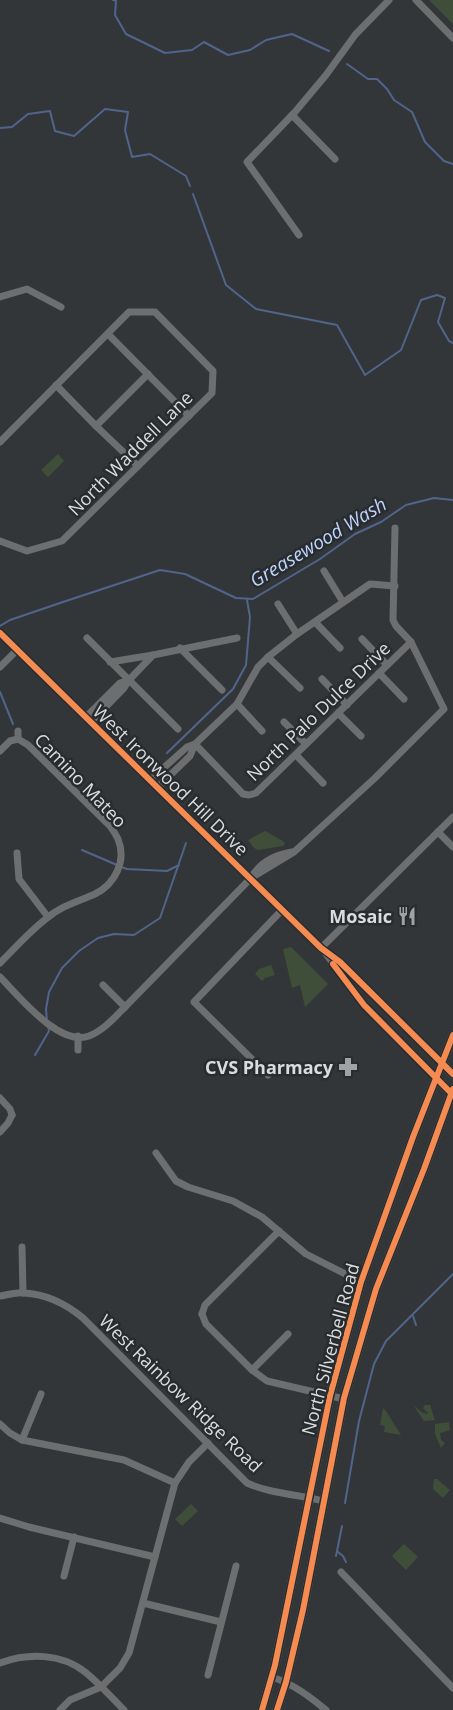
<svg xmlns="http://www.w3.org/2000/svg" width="453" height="1710" font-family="'Open Sans',sans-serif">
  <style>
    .green { fill: #3f4e38 }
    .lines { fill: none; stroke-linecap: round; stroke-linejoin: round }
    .stream { stroke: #50648c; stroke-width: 2 }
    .minor { stroke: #6c6e6f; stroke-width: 7 }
    .major { stroke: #74726b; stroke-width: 9 }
    .cycleway-casing { stroke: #282c2f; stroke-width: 9 }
    .cycleway { stroke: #f68b52; stroke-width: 6 }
    .labels { text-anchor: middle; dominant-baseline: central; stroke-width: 5; stroke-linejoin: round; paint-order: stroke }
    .street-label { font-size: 18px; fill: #dadddf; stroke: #282c2f }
    .poi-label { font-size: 18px; font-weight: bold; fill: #dadddf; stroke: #282c2f; text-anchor: end }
    .water-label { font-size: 19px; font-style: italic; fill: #bed3fd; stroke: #282c2f }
  </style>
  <rect width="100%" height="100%" fill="#333638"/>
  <g class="green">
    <path d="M429,0h24v24z"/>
    <path d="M58,454l6,7 -16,16 -7,-7z"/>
    <path d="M265,831l18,10 2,3 -2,2 -25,4 -4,-2 -6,-8z"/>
    <path d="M291,947l37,37 -23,23 -5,-22 -8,3 -9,-39z"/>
    <path d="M271,965l4,10 -10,3 -3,3 -7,-7 4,-5z"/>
    <path d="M425,1405h5l5,15 -11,1 -10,-15 9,7 6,1 -6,-6z"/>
    <path d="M383,1408l3,3 15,24 -17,-3 1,-6 -5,-1z"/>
    <path d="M449,1422l1,8 -10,3 1,7 4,3 -4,5 -6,-14v-10z"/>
    <path d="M434,1479h3l13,11 -7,8 -10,-9z"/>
    <path d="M191,1504l7,7 -16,15 -7,-7z"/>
    <path d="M404,1544l14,13 -12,13 -14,-14z"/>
  </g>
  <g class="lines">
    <g class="stream">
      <path d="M113,0l3,1 -1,14 11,19 39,19 27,-3 12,-8 24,13 22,-5 16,-10 26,-6 37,17"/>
      <path d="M347,64l21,15h9l10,10 7,11 18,12 13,30 19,19 9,3"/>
      <path d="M0,128l12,-1 16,-13 22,-3 5,20 19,5 31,-27 23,3 -3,18 7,27 18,-3 36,22 4,10"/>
      <path d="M193,194l33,91 30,24 81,16 28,50 36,-25 20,-50 16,-5 8,3 -7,24 11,19 4,2"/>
      <path d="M0,626l10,-6 53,-18 97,-32 25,4 51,24 17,1 67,-40 35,-25 26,-12 25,-17 28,-7 19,2"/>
      <path d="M0,692l13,32"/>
      <path d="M167,753l66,-64 13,-24 4,-48 -3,-17"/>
      <path d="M82,850l35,15"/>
      <path d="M121,867l6,2 40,2 12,-6"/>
      <path d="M47,1021l-1,-12 3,-17 13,-24 17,-17 19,-13 16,-4 20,1 26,-17 26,-75"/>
      <path d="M35,1055l14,-24 -1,-5"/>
      <path d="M413,1316l3,9"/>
      <path d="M345,1503l14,-82 15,-57 12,-23 67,-67"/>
      <path d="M338,1552l5,4 3,6"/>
      <path d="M336,1556l6,-30"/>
    </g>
    <g class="minor">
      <path d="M416,0l37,38"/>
      <path d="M292,115l43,44"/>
      <path d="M299,235l-52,-73 48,-50 31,-37 29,-40 34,-35"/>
      <path d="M0,297l27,-8 34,18"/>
      <path d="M108,334l81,82"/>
      <path d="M56,385l40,41 52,-52"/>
      <path d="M96,426l42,40"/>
      <path d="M0,442l129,-130h26l58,59 -1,22 -150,148 -35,10 -27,-10"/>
      <path d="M324,571l19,31"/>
      <path d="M395,586l-25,-2 -73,50 -29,23 -10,10 -21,37 -42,40 48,50 6,1 7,-2 155,-151"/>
      <path d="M278,604l19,30"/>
      <path d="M315,622l25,26"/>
      <path d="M0,633l321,315 19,14 102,101"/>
      <path d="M87,638l91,91"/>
      <path d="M362,639l25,26"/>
      <path d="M180,648l42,42"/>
      <path d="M268,657l32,31"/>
      <path d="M110,662l43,-7"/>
      <path d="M0,667l17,-17"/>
      <path d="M379,673l25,26"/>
      <path d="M322,679l25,26"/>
      <path d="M129,680l24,-25 84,-17"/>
      <path d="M237,704l25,27"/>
      <path d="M338,713l23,23"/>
      <path d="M86,717l34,-34 9,-3 -5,8 -33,34"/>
      <path d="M284,722l22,22"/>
      <path d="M18,731v8"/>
      <path d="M0,751l10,-10 8,-2"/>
      <path d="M296,755l27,28"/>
      <path d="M150,780l37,-33 8,-3 -5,12 -32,31"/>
      <path d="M438,832l15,15"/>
      <path d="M17,853l2,26 29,38"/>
      <path d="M251,878l43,-26 81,-74 69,-69 -33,-67 -15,-16 -3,-6 2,-92"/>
      <path d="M321,948l132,-131"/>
      <path d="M326,954l38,51 72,73"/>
      <path d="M0,963c15,-15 30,-32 47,-45 14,-12 32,-17 48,-24 20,-10 32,-33 23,-55 -2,-4 -5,-9 -8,-13l-82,-81 -10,-6"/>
      <path d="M0,977c19,19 59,70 89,59 15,-6 26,-19 36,-29l126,-129c9,-16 23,-23 41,-26"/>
      <path d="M103,985l22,22"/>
      <path d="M78,1050v-14"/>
      <path d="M268,1075l-74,-73 88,-92"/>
      <path d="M0,1098l10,11 2,6"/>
      <path d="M0,1132l8,-9 4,-8"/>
      <path d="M156,1153l20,28 12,6 45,14 29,16 44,37 55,28"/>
      <path d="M22,1247l1,46"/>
      <path d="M0,1296c8,-1 17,-4 24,-3 23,1 42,11 59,25l164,165c24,11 51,11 76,18"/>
      <path d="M202,1314l4,10 46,46 15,11 77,18"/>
      <path d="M202,1314l3,-9 74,-74"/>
      <path d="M252,1370l36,-36"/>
      <path d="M0,1424l10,9 12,7 102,20 51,23"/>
      <path d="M22,1440l19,-46"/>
      <path d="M0,1518l29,9 126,30"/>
      <path d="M341,1572l112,116"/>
      <path d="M64,1576l10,-39"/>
      <path d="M143,1603l78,19"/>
      <path d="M0,1663c28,-10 61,-10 85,9 14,11 26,25 39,38"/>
      <path d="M208,1675l28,-109"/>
      <path d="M272,1677c21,7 37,19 54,33"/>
      <path d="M60,1710l10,-10 31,-13 19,-19 9,-15 46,-170 14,-21 19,-19"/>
    </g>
    <g class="major">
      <path d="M442,1063l11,11"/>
      <path d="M436,1078l17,17"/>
      <path d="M262,1710l13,-45 55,-269 31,-114 52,-145 40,-102"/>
      <path d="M277,1710l9,-28 17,-72 41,-212 32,-109 48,-120 29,-80"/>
    </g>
    <g class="cycleway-casing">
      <g id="cycleway">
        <path d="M0,633l321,315 19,14 113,112"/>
        <path d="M333,964l31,41 89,90"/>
        <path d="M262,1710l13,-45 55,-269 31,-114 52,-145 40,-102"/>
        <path d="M277,1710l9,-28 17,-72 41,-212 32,-109 48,-120 29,-80"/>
      </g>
    </g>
    <use href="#cycleway" class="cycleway"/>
  </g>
  <defs>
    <g id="restaurant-bare" transform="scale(1.5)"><path d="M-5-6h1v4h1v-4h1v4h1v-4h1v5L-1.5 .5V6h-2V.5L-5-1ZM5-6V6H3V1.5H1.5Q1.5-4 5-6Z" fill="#a0a3a5" stroke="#282c2f" stroke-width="2.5" paint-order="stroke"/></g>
    <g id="pharmacy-bare" transform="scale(1.5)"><path d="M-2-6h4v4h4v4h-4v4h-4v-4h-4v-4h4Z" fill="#a0a3a5" stroke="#282c2f" stroke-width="2.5" paint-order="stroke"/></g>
  </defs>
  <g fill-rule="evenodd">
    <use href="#restaurant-bare" x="407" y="916"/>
    <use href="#pharmacy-bare" x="348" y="1067"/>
  </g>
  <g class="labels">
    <g class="street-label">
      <text transform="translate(130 453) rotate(-45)">North Waddell Lane</text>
      <text transform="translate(318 711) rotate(-44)">North Palo Dulce Drive</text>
      <text transform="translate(81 780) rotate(46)">Camino Mateo</text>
      <text transform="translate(171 780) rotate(44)">West Ironwood Hill Drive</text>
      <text transform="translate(330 1349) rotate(-75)">North Silverbell Road</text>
      <text transform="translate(181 1393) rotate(44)">West Rainbow Ridge Road</text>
    </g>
    <g class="poi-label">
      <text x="392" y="916">Mosaic</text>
      <text x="333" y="1067">CVS Pharmacy</text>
    </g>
    <g class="water-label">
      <text transform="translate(318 542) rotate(-31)">Greasewood Wash</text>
    </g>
  </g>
</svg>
